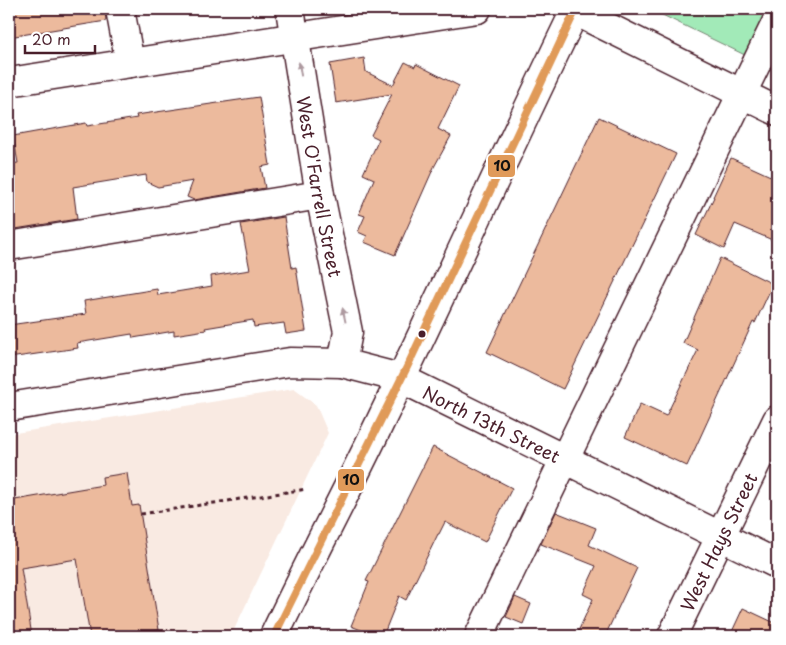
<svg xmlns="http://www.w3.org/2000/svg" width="786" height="645" font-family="'Playpen Sans',sans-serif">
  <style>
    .built { fill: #f9eae2 }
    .green { fill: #a2eab8; stroke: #768472 }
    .building { fill: #ecba9d; stroke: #4a1f2b }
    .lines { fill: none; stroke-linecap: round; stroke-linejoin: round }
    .minor-casing { stroke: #4a1f2b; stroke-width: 31 }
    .path { stroke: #4a1f2b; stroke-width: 3; stroke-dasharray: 4 4; stroke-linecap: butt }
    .minor { stroke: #fff; stroke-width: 28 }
    .bus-1-casing { stroke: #fff; stroke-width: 11 }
    .bus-1 { stroke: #e09a59; stroke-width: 8 }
    .oneway { fill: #ae9aa0 }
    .bus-dot { fill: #4a1f2b; stroke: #fff; stroke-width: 2 }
    .labels { text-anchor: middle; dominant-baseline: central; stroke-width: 4; stroke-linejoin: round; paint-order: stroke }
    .street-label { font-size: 18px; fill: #4a1f2b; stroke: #fff }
    .line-badge { stroke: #fff; stroke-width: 2 }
    .pale-badge-label { font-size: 14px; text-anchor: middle; font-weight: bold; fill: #111 }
  </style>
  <rect width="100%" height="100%" fill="#fff"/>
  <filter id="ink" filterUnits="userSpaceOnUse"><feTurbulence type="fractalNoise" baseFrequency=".02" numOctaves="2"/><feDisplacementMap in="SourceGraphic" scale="10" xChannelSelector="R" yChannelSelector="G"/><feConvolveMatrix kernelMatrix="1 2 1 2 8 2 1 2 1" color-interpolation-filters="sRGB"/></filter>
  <g filter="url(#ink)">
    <path class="built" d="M294,389l22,16 12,28 -97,203h-222v-202z"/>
    <path class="green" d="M650,9h120l-23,47z"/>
    <g class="building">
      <path d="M9,9h96l1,12 -97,16z"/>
      <path d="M364,58l2,14 27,13 12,-23 10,5 1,-3 43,22 -21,43 13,7 -17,31 -39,88 -31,-13 3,-6 -9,-4 7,-16 -6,-2 15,-35 -11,-5 16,-35 -8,-4 21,-41 -56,9 -6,-39z"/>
      <path d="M259,97l11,68 -9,2 4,21 -71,12 -7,-3 6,-16 -35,6 -11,-5 -1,-7 -73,12 4,32 -68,11v-66l9,-1 -5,-27 73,-13 1,3 50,-8 -1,-3z"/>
      <path d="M599,117l77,37 -113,235 -76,-37z"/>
      <path d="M731,158l46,21v63l-42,-18 -11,25 -28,-14 18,-38h-1z"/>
      <path d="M284,217l8,51 4,-1 10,64 -20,3 -2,-11 -30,4 -1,-7 -48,8 1,2 -32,5v-4l-41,7 -1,-4 -55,9 1,5 -69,10v-33l77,-11 -2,-13 73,-12 1,6 54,-9 -1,-10 39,-6 -9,-46z"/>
      <path d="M720,258l53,26 -18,39 -2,-1 -66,144 -62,-29 15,-33 26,12 32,-66 -15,-7z"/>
      <path d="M433,447l79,41 -27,54 -40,-20 -6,12h-1l-32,66 -7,-4 -16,40h-7l-25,-10 18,-44 -3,-1z"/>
      <path d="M127,473l5,33 7,-1 20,125 -25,5v1h-44l-13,-77 -56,9 11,68h-23v-135l94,-16 -1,-8z"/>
      <path d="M556,512l40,16 -7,17 48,23 -32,68h-29l17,-37 -10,-5 13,-28 -55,-22z"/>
      <path d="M515,597l16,7 -8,20 -17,-7z"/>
      <path d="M743,608l34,16v12h-47z"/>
    </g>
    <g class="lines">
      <g class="minor-casing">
        <g id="minor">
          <path d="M120,9l10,54"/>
          <path id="s1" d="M290,9l30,186 28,137 -6,31"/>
          <path d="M571,9l206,102"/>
          <path d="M9,82l468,-73"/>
          <path d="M9,246l311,-51"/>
          <path id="s2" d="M9,407l281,-45 52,1 58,15 377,186"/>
          <path d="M274,636c35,-74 74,-146 109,-220 66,-135 127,-272 193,-407"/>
          <path d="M479,636l298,-615"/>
          <path id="s3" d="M672,636l105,-216"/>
        </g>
      </g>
      <path class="path" d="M141,514l166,-25"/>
      <use href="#minor" class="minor"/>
      <g class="bus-1-casing">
        <path id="bus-1" d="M274,636l134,-271 168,-356"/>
      </g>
      <use href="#bus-1" class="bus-1"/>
    </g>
    <defs><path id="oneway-solid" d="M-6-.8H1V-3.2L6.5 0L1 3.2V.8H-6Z" transform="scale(1.25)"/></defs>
    <g class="oneway">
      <use href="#oneway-solid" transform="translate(300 69) rotate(-99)"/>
      <use href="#oneway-solid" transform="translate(344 315) rotate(-102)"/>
    </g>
  </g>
  <circle class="bus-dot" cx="422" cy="334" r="4.5"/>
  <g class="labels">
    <g class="street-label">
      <text stroke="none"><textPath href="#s1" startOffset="180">West O'Farrell Street</textPath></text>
      <text stroke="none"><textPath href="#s2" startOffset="499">North 13th Street</textPath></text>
      <text stroke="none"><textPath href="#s3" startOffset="105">West Hays Street</textPath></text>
    </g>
  </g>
  <g class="line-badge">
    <rect x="487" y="154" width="29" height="24" rx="5" fill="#e09a59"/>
    <rect x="337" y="468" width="28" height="24" rx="5" fill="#e09a59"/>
  </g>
  <g class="pale-badge-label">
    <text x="502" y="171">10</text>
    <text x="351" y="485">10</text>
  </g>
  <rect width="786" height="645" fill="none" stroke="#fff" stroke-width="30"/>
  <rect x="15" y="15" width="756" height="615" fill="none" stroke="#4a1f2b" stroke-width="2" filter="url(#ink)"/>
  <path d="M25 45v8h70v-8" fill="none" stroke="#4a1f2b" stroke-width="2.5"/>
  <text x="32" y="45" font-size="15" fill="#4a1f2b" stroke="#ffffff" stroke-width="4" paint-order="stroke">20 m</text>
</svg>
